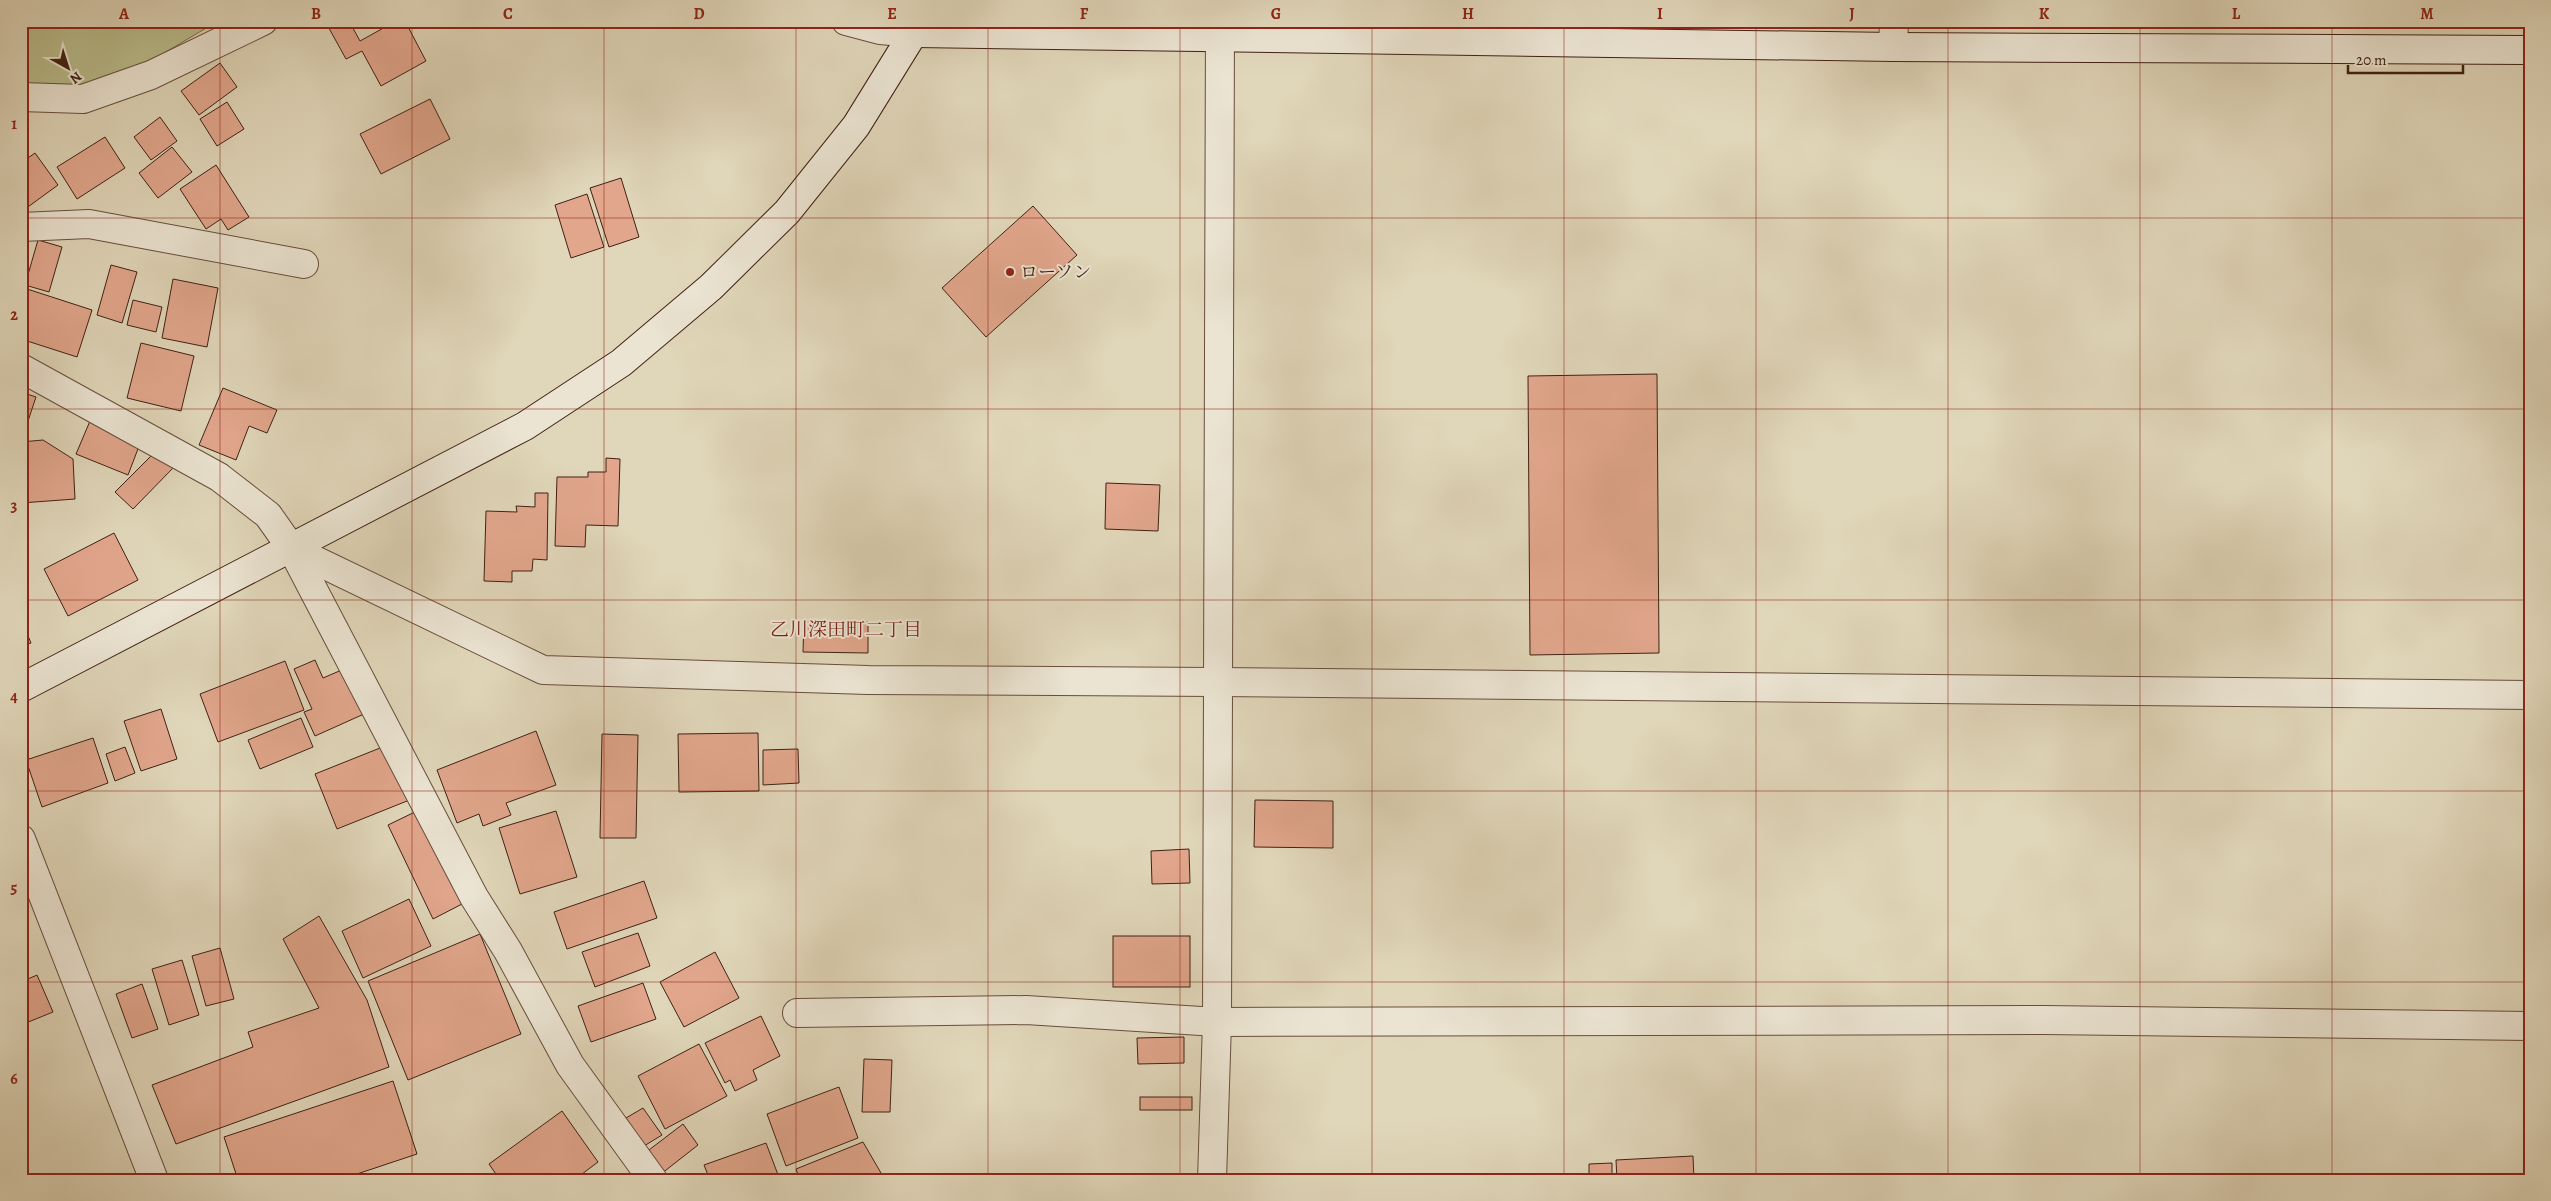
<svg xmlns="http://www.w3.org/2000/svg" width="2551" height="1201" font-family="Alegreya,'Noto Serif JP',serif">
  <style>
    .green { fill: #b9bc8b; stroke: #7c6e50 }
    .building { fill: #e1a68c; stroke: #402114 }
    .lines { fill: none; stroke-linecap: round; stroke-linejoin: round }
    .street-casing { stroke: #684e3d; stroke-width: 30 }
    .secondary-casing { stroke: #402114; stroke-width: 30 }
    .street { stroke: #ebe4d2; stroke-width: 28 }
    .secondary { stroke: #ebe4d2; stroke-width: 28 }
    .grid { fill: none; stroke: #8f2418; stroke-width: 1; stroke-opacity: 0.55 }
    .poi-dot { fill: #8f2418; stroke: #ebe4d2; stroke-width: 2 }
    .labels { text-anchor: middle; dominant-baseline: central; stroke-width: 4; stroke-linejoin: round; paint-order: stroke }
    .poi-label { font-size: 18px; fill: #402114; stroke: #ebe4d2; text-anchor: start }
    .neighbourhood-label { font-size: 19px; fill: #7a1f14; stroke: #ebe4d2 }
    .neatline { fill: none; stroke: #8f2418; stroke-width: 2 }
    .grid-label { font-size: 16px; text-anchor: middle; font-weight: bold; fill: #8f2418 }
  </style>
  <rect width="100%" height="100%" fill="#e0d6b9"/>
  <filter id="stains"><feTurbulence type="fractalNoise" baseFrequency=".004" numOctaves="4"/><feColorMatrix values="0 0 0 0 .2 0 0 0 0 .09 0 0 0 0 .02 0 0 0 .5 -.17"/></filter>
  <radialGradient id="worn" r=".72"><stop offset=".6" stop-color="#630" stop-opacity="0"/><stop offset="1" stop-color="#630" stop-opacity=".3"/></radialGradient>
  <path class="green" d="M21,21h197l-74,44 -73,24 -50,-3z"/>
  <g class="building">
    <path d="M325,21h24l11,20 36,-20h9l21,40 -45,25 -19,-35 -16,8z"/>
    <path d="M220,63l17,24 -38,28 -18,-24z"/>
    <path d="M430,99l20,40 -69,35 -21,-40z"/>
    <path d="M227,102l17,27 -27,17 -17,-27z"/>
    <path d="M160,117l17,24 -26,19 -17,-23z"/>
    <path d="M105,137l20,31 -48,31 -20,-32z"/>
    <path d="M172,147l20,25 -34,26 -19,-25z"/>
    <path d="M35,153l23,32 -37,27v-49z"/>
    <path d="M216,165l33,52 -21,13 -7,-11 -15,10 -26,-40z"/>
    <path d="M621,178l18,59 -30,10 -19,-59z"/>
    <path d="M587,194l17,53 -33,11 -16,-53z"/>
    <path d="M1033,206l44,49 -91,82 -44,-49z"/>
    <path d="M38,240l24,7 -13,45 -24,-7z"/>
    <path d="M21,250l6,1 -5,29h-1z"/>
    <path d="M111,265l26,7 -15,51 -25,-8z"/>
    <path d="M173,279l45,9 -11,59 -45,-9z"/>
    <path d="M24,288l68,22 -15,47 -56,-18v-43z"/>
    <path d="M133,300l29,7 -6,25 -29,-7z"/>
    <path d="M141,343l53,13 -13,55 -54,-13z"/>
    <path d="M1657,374l2,279 -129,2 -2,-279z"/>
    <path d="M223,388l54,22 -10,23 -18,-7 -13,34 -37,-15z"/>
    <path d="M21,392l15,5 -9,27 -6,-2z"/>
    <path d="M90,421l51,20 -13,34 -52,-21z"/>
    <path d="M43,440l30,19 2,40 -54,4v-61z"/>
    <path d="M156,451l17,17 -40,41 -18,-17z"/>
    <path d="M606,458l14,1 -2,67 -32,-1 -1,22 -30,-1 2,-69h31v-5h18z"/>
    <path d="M1106,483l54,2 -2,46 -53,-2z"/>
    <path d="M535,493h13l-1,67 -14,-1 -1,12h-20v11l-28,-1 2,-70 31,1 -1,-6 19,1z"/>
    <path d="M114,533l24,47 -70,36 -24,-47z"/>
    <path d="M21,619l10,24 -10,3z"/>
    <path d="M804,621l64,1v31l-65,-1z"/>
    <path d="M315,660l8,18 21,-9 20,45 -49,22 -11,-24 8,-3 -18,-40z"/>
    <path d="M285,661l19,49 -86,32 -18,-48z"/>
    <path d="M161,709l16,50 -36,12 -17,-50z"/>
    <path d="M301,718l12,29 -53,22 -12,-29z"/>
    <path d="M536,731l20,54 -50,18 5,12 -28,11 -4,-12 -22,9 -20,-53z"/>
    <path d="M758,733l1,58 -80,1 -1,-58z"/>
    <path d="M602,734l36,1 -2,103h-36z"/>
    <path d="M93,738l15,45 -66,24 -16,-47z"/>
    <path d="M390,744l22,55 -75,30 -22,-55z"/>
    <path d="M125,747l10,26 -20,8 -9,-27z"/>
    <path d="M798,749l1,34 -36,2v-35z"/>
    <path d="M1255,800l78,1v47l-79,-1z"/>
    <path d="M419,810l45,93 -31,16 -45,-94z"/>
    <path d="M556,811l21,66 -57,17 -21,-66z"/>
    <path d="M1189,849l1,34 -38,1 -1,-33z"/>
    <path d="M644,881l13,37 -90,31 -13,-37z"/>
    <path d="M409,899l22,47 -68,32 -21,-47z"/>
    <path d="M319,916l48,84 22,67 -213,77 -24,-59 101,-38 -5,-15 71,-24 -36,-69z"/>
    <path d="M638,933l12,33 -55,21 -13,-35z"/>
    <path d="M480,934l41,100 -113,46 -40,-99z"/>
    <rect x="1113" y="936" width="77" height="51"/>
    <path d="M220,948l14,51 -28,7 -14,-50z"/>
    <path d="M715,952l24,46 -55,29 -24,-45z"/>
    <path d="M182,960l17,55 -30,10 -17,-56z"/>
    <path d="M37,975l16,37 -32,13v-43z"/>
    <path d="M643,983l13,36 -65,23 -13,-36z"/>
    <path d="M142,984l16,45 -26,9 -16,-44z"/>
    <path d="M761,1016l19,40 -27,14 4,10 -22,11 -5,-11 -5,3 -20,-40z"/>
    <path d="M1184,1037v26l-46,1 -1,-26z"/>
    <path d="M699,1044l28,52 -62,33 -27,-53z"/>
    <path d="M864,1059l28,1 -2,52h-28z"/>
    <path d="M393,1081l24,73 -78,26h-101l-14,-43z"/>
    <path d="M839,1087l19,51 -72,28 -19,-52z"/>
    <rect x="1140" y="1097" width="52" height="13"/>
    <path d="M643,1108l19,27 -18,11 -18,-28z"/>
    <path d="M562,1111l36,51 -24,18h-74l-11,-16z"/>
    <path d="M683,1124l15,21 -37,29 -16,-21z"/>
    <path d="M863,1142l18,31 -17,7h-64l-4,-11z"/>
    <path d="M766,1143l14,37h-70l-6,-15z"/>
    <path d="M1693,1156l1,24h-77l-1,-20z"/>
    <path d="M1612,1163v17h-23v-16z"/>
  </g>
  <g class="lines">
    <g class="street-casing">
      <g id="street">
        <path d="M846,21l34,9 36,3"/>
        <path d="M1893,47l1,-26"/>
        <path d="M21,97l62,2 68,-24 112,-54"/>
        <path d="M21,227l68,-3 215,40"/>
        <path d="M21,368l198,109 49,38 24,34 182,348 34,54 62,114 83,115"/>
        <path d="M292,549l251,121 325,10 349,2 1313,13"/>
        <path d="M21,839l133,341"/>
        <path d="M797,1013l229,-3 191,12 826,-2 487,6"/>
        <path d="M1212,1180l5,-158 3,-1001"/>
      </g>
    </g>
    <g class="secondary-casing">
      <g id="secondary">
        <path d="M916,33l977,14 637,3"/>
        <path d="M21,688l504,-262 96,-63 90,-76 76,-75 69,-86 65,-105"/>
      </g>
    </g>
    <use href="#street" class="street"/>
    <use href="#secondary" class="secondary"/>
  </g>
  <path class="grid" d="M220,21v1159M412,21v1159M604,21v1159M796,21v1159M988,21v1159M1180,21v1159M1372,21v1159M1564,21v1159M1756,21v1159M1948,21v1159M2140,21v1159M2332,21v1159M21,218h2509M21,409h2509M21,600h2509M21,791h2509M21,982h2509"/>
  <circle class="poi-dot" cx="1010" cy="272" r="5"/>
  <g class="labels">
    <g class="poi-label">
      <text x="1020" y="272">ローソン</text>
    </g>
    <g class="neighbourhood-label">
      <text x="846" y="630">乙川深田町二丁目</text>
    </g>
  </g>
  <rect width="2551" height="1201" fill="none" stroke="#e0d6b9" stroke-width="55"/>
  <g transform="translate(68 68) rotate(141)" stroke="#ebe4d2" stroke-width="4" paint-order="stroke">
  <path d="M0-4L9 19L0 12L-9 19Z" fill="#402114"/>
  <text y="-8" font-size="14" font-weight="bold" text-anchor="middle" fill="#402114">N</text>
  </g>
  <path d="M2348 65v8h115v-8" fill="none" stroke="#402114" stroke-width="2.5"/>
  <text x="2356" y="65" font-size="15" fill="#402114" stroke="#ebe4d2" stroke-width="4" paint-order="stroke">20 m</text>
  <rect x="28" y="28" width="2496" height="1146" class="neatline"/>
  <g class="grid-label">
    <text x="124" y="19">A</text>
    <text x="316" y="19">B</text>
    <text x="508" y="19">C</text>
    <text x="699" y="19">D</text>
    <text x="892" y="19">E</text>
    <text x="1084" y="19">F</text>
    <text x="1276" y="19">G</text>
    <text x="1468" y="19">H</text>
    <text x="1660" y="19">I</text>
    <text x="1852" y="19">J</text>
    <text x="2044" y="19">K</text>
    <text x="2236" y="19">L</text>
    <text x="2427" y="19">M</text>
    <text x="14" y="129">1</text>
    <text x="14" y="320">2</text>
    <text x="14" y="511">3</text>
    <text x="14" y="702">4</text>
    <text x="14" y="893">5</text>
    <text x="14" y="1084">6</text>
  </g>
  <rect width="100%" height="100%" filter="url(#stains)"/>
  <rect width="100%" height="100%" fill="url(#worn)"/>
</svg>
